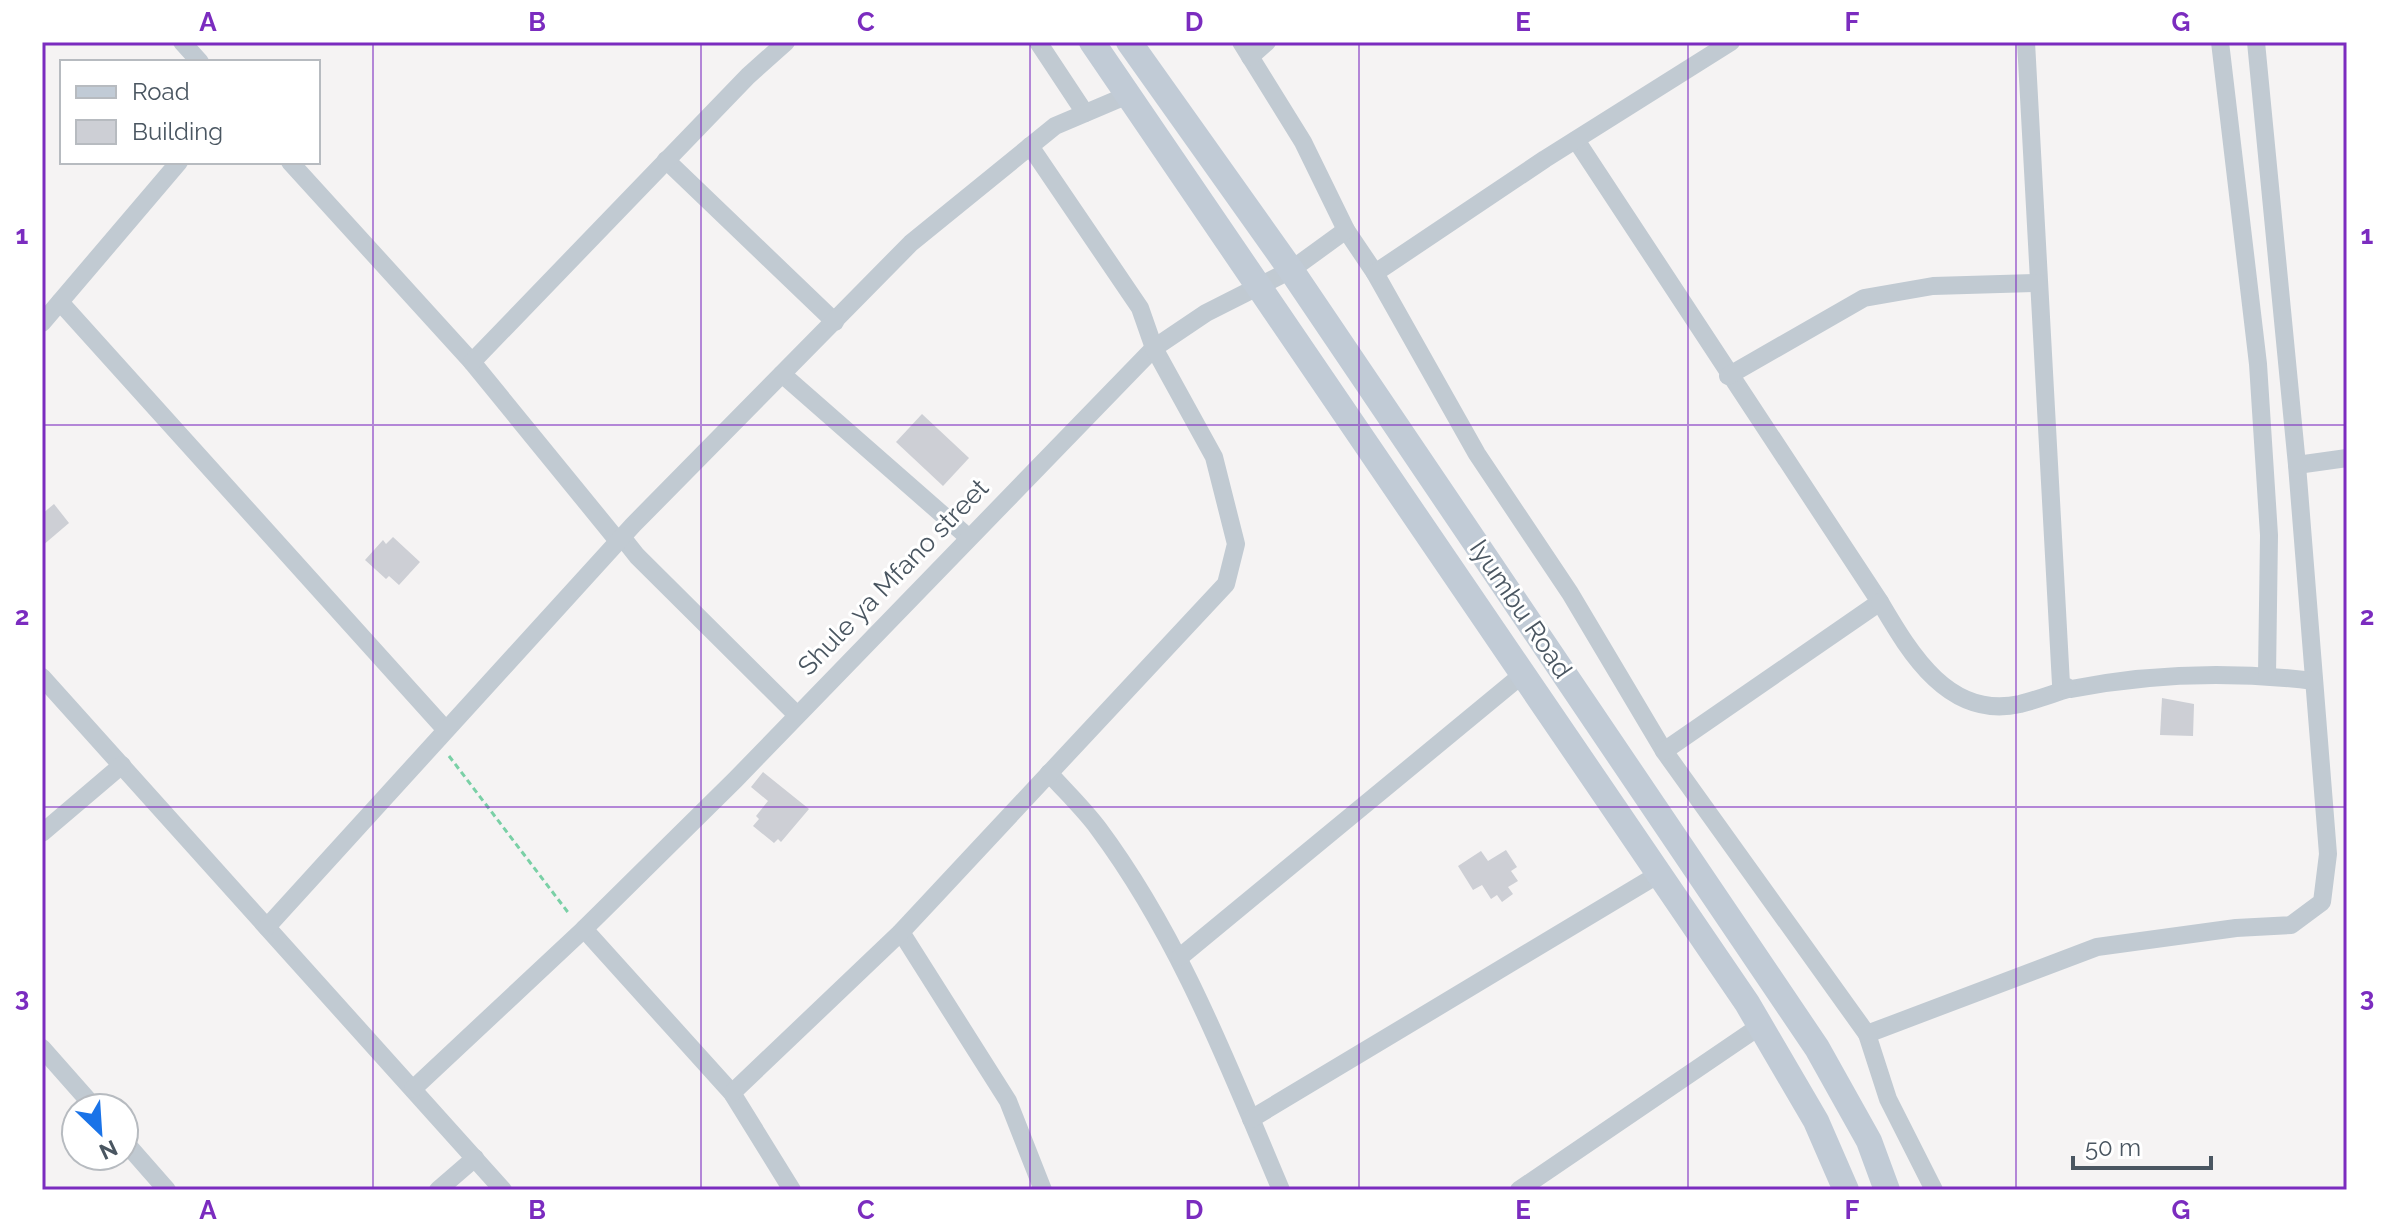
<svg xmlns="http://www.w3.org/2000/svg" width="2389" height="1232" font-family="Raleway,sans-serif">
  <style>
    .building { fill: #cdcfd5 }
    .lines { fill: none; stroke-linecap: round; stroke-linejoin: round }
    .path { stroke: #7ad0a6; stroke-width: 3; stroke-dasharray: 6 4; stroke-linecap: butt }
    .minor { stroke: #c1cad2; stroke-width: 18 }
    .secondary { stroke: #c1cbd6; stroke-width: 26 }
    .grid { fill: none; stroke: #7b2cbf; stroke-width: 2; stroke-opacity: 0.55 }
    .labels { text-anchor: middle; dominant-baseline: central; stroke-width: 6; stroke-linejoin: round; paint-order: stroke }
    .street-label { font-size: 26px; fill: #4a5661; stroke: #fff }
    .neatline { fill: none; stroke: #7b2cbf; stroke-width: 3 }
    .grid-label { font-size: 26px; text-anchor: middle; font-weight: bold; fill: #7b2cbf }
  </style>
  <rect width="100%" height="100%" fill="#f5f3f3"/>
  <g class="building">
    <path d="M922,414l47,44 -26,28 -47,-44z"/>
    <path d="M54,504l15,19 -27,23v-32z"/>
    <path d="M393,537l27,25 -21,23 -10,-9 -3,3 -21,-19 18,-20 3,4z"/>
    <path d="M2162,698l32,6 -1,32 -33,-1z"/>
    <path d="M763,772l46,37 -28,33 -3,-3 -4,4 -21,-17 6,-7 -3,-3 12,-15 -17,-14z"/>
    <path d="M1506,850l11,17 -6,4 7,10 -10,6 5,7 -11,8 -5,-7 -6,4 -9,-14 -9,5 -15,-24 23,-15 7,10z"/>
  </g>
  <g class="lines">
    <path class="path" d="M449,756l121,159"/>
    <g class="minor">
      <path d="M182,42l18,20"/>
      <path d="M1038,42l47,71"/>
      <path d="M1241,42l62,100 43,88 29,43 102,181 93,139 94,158 203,283 230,-87 139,-19 55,-3 31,-23 6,-48 -31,-389"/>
      <path d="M2026,42l35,642 10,5c81,-16 161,-18 243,-8"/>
      <path d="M2220,42l38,322 11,171 -2,140"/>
      <path d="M2256,42l41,423 50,-7"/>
      <path d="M1250,57l17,-15"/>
      <path d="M1576,140l304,462 -216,149"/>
      <path d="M666,160l169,162"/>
      <path d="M290,162l182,200 146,179"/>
      <path d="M1375,273l170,-114 186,-117"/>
      <path d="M60,302l385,427"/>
      <path d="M42,323l137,-161"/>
      <path d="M472,362l276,-286 38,-34"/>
      <path d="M782,374l186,163"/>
      <path d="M1728,376l136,-78 69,-12 105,-3"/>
      <path d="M622,537l15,19 160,159"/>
      <path d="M1880,602c30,51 69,118 140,102 16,-4 32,-10 48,-15"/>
      <path d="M42,677l461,513"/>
      <path d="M1049,773c16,18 34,35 49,55 82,110 130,237 183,362"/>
      <path d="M42,833l80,-68"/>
      <path d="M267,927l366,-402 278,-282 144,-117 73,-31"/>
      <path d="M584,929l148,164 60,97"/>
      <path d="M901,932l107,169 35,89"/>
      <path d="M1180,957l342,-282"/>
      <path d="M1867,1034l21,65 46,91"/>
      <path d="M42,1048l53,60"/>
      <path d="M413,1089l171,-160 151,-149 419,-432 52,-35 85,-43 55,-40"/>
      <path d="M732,1093l169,-161 325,-348 10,-40 -22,-87 -60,-109 -14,-40 -110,-162"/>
      <path d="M1251,1119l408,-245"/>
      <path d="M124,1141l43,49"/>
      <path d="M438,1190l37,-32"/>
      <path d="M1519,1190l241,-164"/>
    </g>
    <g class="secondary">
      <path d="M1092,42l655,961 69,118 30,69"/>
      <path d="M1129,42l162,228 526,778 52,93 18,49"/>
    </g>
  </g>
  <path class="grid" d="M373,42v1148M701,42v1148M1030,42v1148M1359,42v1148M1688,42v1148M2016,42v1148M42,425h2305M42,807h2305"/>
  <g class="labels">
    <g class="street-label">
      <text transform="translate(893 577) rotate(-46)">Shule ya Mfano street</text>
      <text transform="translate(1521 609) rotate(56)">Iyumbu Road</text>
    </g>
  </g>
  <rect width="2389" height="1232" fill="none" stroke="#ffffff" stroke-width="88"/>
  <rect x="60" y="60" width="260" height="104" fill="#ffffff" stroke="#b7bbc0" stroke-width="2"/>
  <rect x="76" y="86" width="40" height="12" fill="#c1cbd6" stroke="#b7bbc0" stroke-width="2"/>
  <text x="132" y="100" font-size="24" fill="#4a5661">Road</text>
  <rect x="76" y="120" width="40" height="24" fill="#cdcfd5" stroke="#b7bbc0" stroke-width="2"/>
  <text x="132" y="140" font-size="24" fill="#4a5661">Building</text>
  <g transform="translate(100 1132) rotate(155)"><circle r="38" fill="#ffffff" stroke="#b7bbc0" stroke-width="2"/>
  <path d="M0-6L14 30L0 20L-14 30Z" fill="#1a73e8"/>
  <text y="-12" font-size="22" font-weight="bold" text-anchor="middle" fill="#4a5661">N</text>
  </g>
  <path d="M2073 1156v12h138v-12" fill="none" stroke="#4a5661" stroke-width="4"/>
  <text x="2085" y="1156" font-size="24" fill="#4a5661" stroke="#ffffff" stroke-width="6" paint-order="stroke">50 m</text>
  <rect x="44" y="44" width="2301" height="1144" class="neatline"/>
  <g class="grid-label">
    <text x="208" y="31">A</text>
    <text x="537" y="31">B</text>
    <text x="866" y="31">C</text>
    <text x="1194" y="31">D</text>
    <text x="1523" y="31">E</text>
    <text x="1852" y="31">F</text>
    <text x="2181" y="31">G</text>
    <text x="22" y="244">1</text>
    <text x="2367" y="244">1</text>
    <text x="22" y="625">2</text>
    <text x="2367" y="625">2</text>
    <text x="22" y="1006">3</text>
    <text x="2367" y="1006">3</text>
    <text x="208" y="1219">A</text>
    <text x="537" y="1219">B</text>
    <text x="866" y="1219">C</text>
    <text x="1194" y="1219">D</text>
    <text x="1523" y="1219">E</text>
    <text x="1852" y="1219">F</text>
    <text x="2181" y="1219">G</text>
  </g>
</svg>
